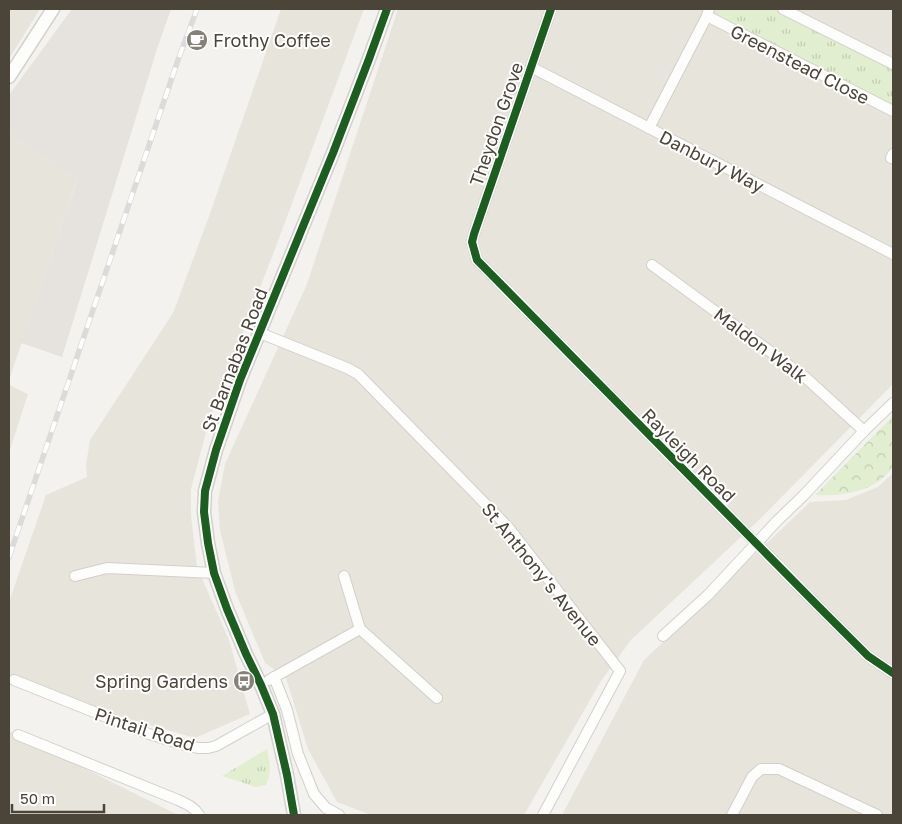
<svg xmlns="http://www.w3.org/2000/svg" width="902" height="824" font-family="'Golos Text',sans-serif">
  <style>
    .residential { fill: #e7e4dc }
    .grass { fill: url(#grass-tufts) }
    .park { fill: url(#park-crowns) }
    .parking { fill: #e6e3df }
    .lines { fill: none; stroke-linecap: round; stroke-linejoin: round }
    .minor-casing { stroke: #d2d0cb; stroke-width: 12 }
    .tertiary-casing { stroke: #d2d0cb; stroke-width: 15 }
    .minor { stroke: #fdfdfc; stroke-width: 10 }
    .tertiary { stroke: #fdfdfc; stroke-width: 12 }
    .rail-casing { stroke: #dbdbda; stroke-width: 5.5 }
    .rail { stroke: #fff; stroke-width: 4; stroke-dasharray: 11; stroke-linecap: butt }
    .cycleway-casing { stroke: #fff; stroke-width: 11 }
    .cycleway { stroke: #1b5e20; stroke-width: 8 }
    .labels { text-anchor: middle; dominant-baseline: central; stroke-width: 4; stroke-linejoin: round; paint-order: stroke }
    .poi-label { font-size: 18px; fill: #4b4439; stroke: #fff; text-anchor: start }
    .street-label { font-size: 18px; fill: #4b4439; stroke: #fff }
  </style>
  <defs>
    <pattern id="grass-tufts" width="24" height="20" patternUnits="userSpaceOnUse" patternTransform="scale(1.25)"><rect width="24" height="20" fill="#e1eecf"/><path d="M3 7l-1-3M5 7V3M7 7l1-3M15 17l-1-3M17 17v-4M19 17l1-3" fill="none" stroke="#c3cdb2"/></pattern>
    <pattern id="park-crowns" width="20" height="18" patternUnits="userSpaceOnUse" patternTransform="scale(1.25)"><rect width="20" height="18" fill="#e1eecf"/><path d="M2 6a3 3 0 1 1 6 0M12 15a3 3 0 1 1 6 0" fill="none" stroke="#c3cdb2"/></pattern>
  </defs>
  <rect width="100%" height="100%" fill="#f4f2ee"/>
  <g class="residential">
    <path d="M9,9h31l-31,50z"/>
    <path d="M281,9h83l-86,232 -69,180 -18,68v27l6,51 32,73 21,74 -55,24 -186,-54v-82l37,-107 41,-18 -1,-12 4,-25 83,-127 35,-94z"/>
    <path d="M398,9h495v375l-134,136 -128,120 -30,41 -77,134h-153l-34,-13 -29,-53 -22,-71 -21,-15 -30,-72 -15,-61 -2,-29 7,-37 82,-180z"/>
    <path d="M9,132l69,45 -69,203z"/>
    <path d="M9,385l19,9 -19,59z"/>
    <path d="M893,473v342h-331l82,-155 166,-158 36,-2 32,-13z"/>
    <path d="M9,731l169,84h-169z"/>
  </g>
  <g class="grass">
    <path d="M720,9h55l118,59v38l-172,-89 -1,-6z"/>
    <path d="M267,749c3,15 5,22 -1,36l-10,2 -34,-11z"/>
  </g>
  <path class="park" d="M893,416v52c-5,5 -11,11 -17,15 -18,11 -41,13 -61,12z"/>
  <path class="parking" d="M72,9h99l-14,40 -95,308 -41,-14 57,-165 -69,-46v-37z"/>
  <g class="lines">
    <g class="minor-casing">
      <g id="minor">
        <path d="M551,9l-77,225 -2,8 5,18 341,346 50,50 25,17"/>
        <path d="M783,9l110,55"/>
        <path d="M707,16l186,95"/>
        <path d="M531,67l362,187"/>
        <path d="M649,128l58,-112 2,-7"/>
        <path d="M891,158l2,-4"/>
        <path d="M652,265l153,112 59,54"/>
        <path d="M260,333l87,35 11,6 150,153 112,144 -77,144"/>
        <path d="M75,576l32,-8 107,5"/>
        <path d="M344,576l16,53 77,69"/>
        <path d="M663,636l45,-41 69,-74 26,-25 61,-65 29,-28"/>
        <path d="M274,677l13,33 11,44 16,40 12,14 13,7"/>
        <path d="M14,680l135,54 39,12 11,2h9l8,-2 57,-32"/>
        <path d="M269,680l91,-51"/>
        <path d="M18,735l160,65c9,4 16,7 21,15"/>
        <path d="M732,815l20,-38 9,-8h18l98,46"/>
      </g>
    </g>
    <g class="tertiary-casing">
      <g id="tertiary">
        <path d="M9,77l44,-68"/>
        <path d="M294,815l-7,-40 -14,-61 -12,-29 -15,-31 -19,-45 -13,-36 -6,-30 -4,-31 1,-21 11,-41 24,-70 93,-227 36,-94 18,-50"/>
      </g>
    </g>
    <use href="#minor" class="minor"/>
    <use href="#tertiary" class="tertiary"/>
    <g class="rail-casing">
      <path id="rail" d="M9,557l169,-497 19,-51"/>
    </g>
    <use href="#rail" class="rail"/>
    <g class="cycleway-casing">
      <g id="cycleway">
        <path d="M551,9l-77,225 -2,8 5,18 341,346 50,50 25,17"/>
        <path d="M294,815l-7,-40 -14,-61 -12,-29 -15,-31 -19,-45 -13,-36 -6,-30 -4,-31 1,-21 11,-41 24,-70 93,-227 36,-94 18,-50"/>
      </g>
    </g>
    <use href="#cycleway" class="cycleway"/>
  </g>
  <defs>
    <g id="cafe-disc" transform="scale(1.125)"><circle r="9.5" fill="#868178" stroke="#fff"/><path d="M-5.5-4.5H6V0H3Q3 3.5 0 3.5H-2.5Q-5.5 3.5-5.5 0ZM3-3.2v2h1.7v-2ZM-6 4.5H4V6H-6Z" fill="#fff"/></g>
    <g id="bus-disc" transform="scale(1.125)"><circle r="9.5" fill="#868178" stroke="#fff"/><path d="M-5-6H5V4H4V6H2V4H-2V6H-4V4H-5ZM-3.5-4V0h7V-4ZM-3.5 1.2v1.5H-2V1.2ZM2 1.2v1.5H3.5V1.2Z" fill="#fff"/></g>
  </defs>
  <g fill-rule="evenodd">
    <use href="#cafe-disc" x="197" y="40"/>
    <use href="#bus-disc" x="244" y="681"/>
  </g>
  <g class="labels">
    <g class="poi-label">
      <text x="213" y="40">Frothy Coffee</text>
      <text x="228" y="681" text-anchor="end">Spring Gardens</text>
    </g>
    <g class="street-label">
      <text transform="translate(800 64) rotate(27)">Greenstead Close</text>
      <text transform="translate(496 124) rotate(-71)">Theydon Grove</text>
      <text transform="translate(712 161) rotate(27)">Danbury Way</text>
      <text transform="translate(761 345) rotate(37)">Maldon Walk</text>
      <text transform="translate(234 360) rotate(-69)">St Barnabas Road</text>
      <text transform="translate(689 455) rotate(45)">Rayleigh Road</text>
      <text transform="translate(542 574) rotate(51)">St Anthony's Avenue</text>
      <text transform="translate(145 729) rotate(18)">Pintail Road</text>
    </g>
  </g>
  <rect width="902" height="824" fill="none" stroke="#4b4439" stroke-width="20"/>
  <path d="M12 804v8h92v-8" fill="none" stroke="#4b4439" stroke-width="2.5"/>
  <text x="20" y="804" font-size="15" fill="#4b4439" stroke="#ffffff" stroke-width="4" paint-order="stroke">50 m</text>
</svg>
